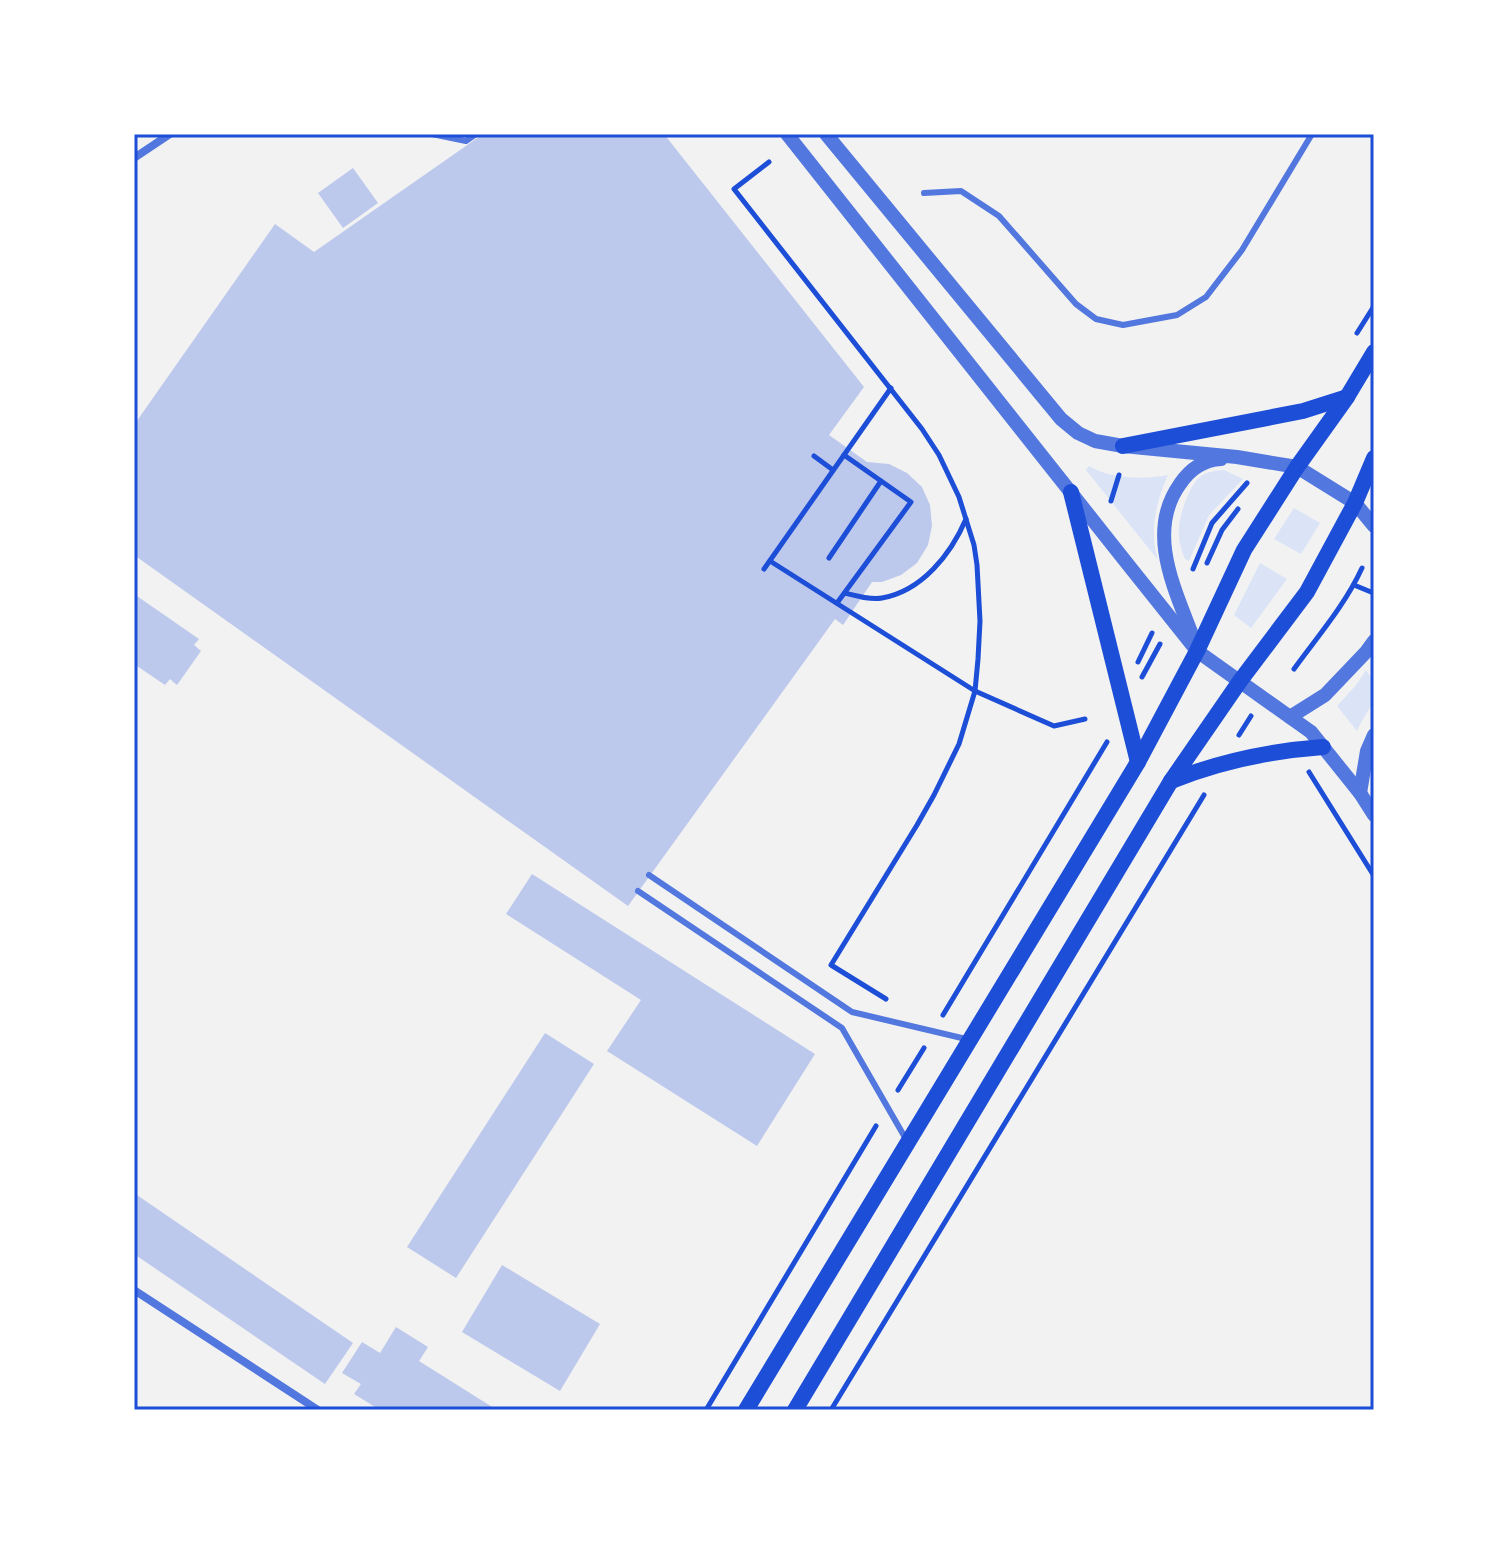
<svg xmlns="http://www.w3.org/2000/svg" width="1508" height="1544" font-family="'PT Sans',sans-serif">
  <style>
    .green { fill: #dbe4f7 }
    .building { fill: #bdc9ec }
    .lines { fill: none; stroke-linecap: round; stroke-linejoin: round }
    .path { stroke: #1d4ed8; stroke-width: 5 }
    .service { stroke: #5277de; stroke-width: 6 }
    .minor { stroke: #5277de; stroke-width: 8 }
    .tertiary { stroke: #5277de; stroke-width: 14 }
    .secondary { stroke: #1d4ed8; stroke-width: 16 }
    .neatline { fill: none; stroke: #1d4ed8; stroke-width: 3 }
  </style>
  <rect width="100%" height="100%" fill="#f2f2f2"/>
  <g class="green">
    <path d="M1089,466c23,13 53,14 79,9 -12,27 -19,56 -10,85l-72,-90z"/>
    <path d="M1224,470l19,9 -34,36 -20,46 -4,-2c-4,-9 -7,-20 -6,-31 0,-12 11,-44 21,-51 7,-6 16,-6 24,-7z"/>
    <path d="M1294,508l26,15 -19,31 -27,-15z"/>
    <path d="M1260,563l27,16 -36,49 -17,-13z"/>
    <path d="M1366,670c20,27 1,37 -9,61l-20,-25 20,-22z"/>
  </g>
  <g class="building">
    <path d="M483,134h181l200,253 -35,48 38,27 22,2 18,9 15,14 8,18 2,21 -4,19 -11,18 -16,12 -19,7h-10l-29,43 -8,-6 -207,287 -494,-351v-130l141,-201 39,28z"/>
    <path d="M353,168l25,35 -35,25 -25,-35z"/>
    <path d="M134,594l65,45 -5,6 7,6 -24,34 -7,-6 -5,6 -31,-21z"/>
    <path d="M532,874l283,180 -58,92 -150,-95 34,-51 -135,-86z"/>
    <path d="M545,1033l49,31 -138,214 -49,-31z"/>
    <path d="M134,1193l219,150 -28,41 -191,-130z"/>
    <path d="M502,1265l98,59 -40,67 -98,-59z"/>
    <path d="M396,1327l32,20 -9,14 78,49h-117l-26,-16 7,-10 -19,-11 20,-31 18,11z"/>
  </g>
  <g class="lines">
    <g class="path">
      <path d="M769,162l-35,27 188,240 17,26 20,42 15,48 3,20 3,56 -2,38 -3,32 -16,53 -25,51 -17,30 -86,140 55,34"/>
      <path d="M1357,333l17,-27"/>
      <path d="M814,456l19,14"/>
      <path d="M1111,501l8,-26"/>
      <path d="M829,558l52,-77"/>
      <path d="M770,561l205,130 79,35 31,-7"/>
      <path d="M1207,563l15,-33 16,-21"/>
      <path d="M764,569l127,-181"/>
      <path d="M1193,569l19,-46 35,-40"/>
      <path d="M1354,585l17,7"/>
      <path d="M845,593c12,3 25,7 37,5 40,-7 69,-44 84,-79"/>
      <path d="M837,603l74,-101 -67,-47"/>
      <path d="M1138,662l14,-29"/>
      <path d="M1294,669c24,-33 51,-64 68,-101"/>
      <path d="M1142,677l18,-33"/>
      <path d="M1239,735l12,-19"/>
      <path d="M1309,772l65,104"/>
      <path d="M943,1015l164,-273"/>
      <path d="M898,1090l26,-42"/>
      <path d="M706,1410l170,-284"/>
      <path d="M831,1410l373,-615"/>
    </g>
    <g class="service">
      <path d="M432,134l34,7 10,-7"/>
      <path d="M924,193l37,-2 38,25 77,88 20,15 27,6 54,-10 29,-18 36,-47 70,-116"/>
      <path d="M649,875l203,137 114,27"/>
      <path d="M638,891l204,137 65,113"/>
    </g>
    <g class="minor">
      <path d="M134,158l36,-24"/>
      <path d="M134,1290l184,120"/>
    </g>
    <g class="tertiary">
      <path d="M787,134l335,423 75,94 114,81 49,61 14,22"/>
      <path d="M826,134l235,285 17,14 17,8 28,5 114,11 60,10 58,36 19,23"/>
      <path d="M1194,640c-18,-49 -49,-107 -14,-156 10,-15 23,-24 41,-25"/>
      <path d="M1290,717l35,-22 41,-43 8,-11"/>
      <path d="M1360,793l7,-42 7,-16"/>
    </g>
    <g class="secondary">
      <path d="M1123,446l180,-35 44,-14"/>
      <path d="M1071,492l67,270"/>
      <path d="M1171,781c50,-20 98,-30 152,-34"/>
      <path d="M746,1410l392,-648 59,-111 47,-101 53,-83 50,-70 27,-45"/>
      <path d="M795,1410l376,-629 69,-100 67,-89 48,-89 19,-45"/>
    </g>
  </g>
  <rect width="1508" height="1544" fill="none" stroke="#ffffff" stroke-width="272"/>
  <rect x="136" y="136" width="1236" height="1272" class="neatline"/>
</svg>
